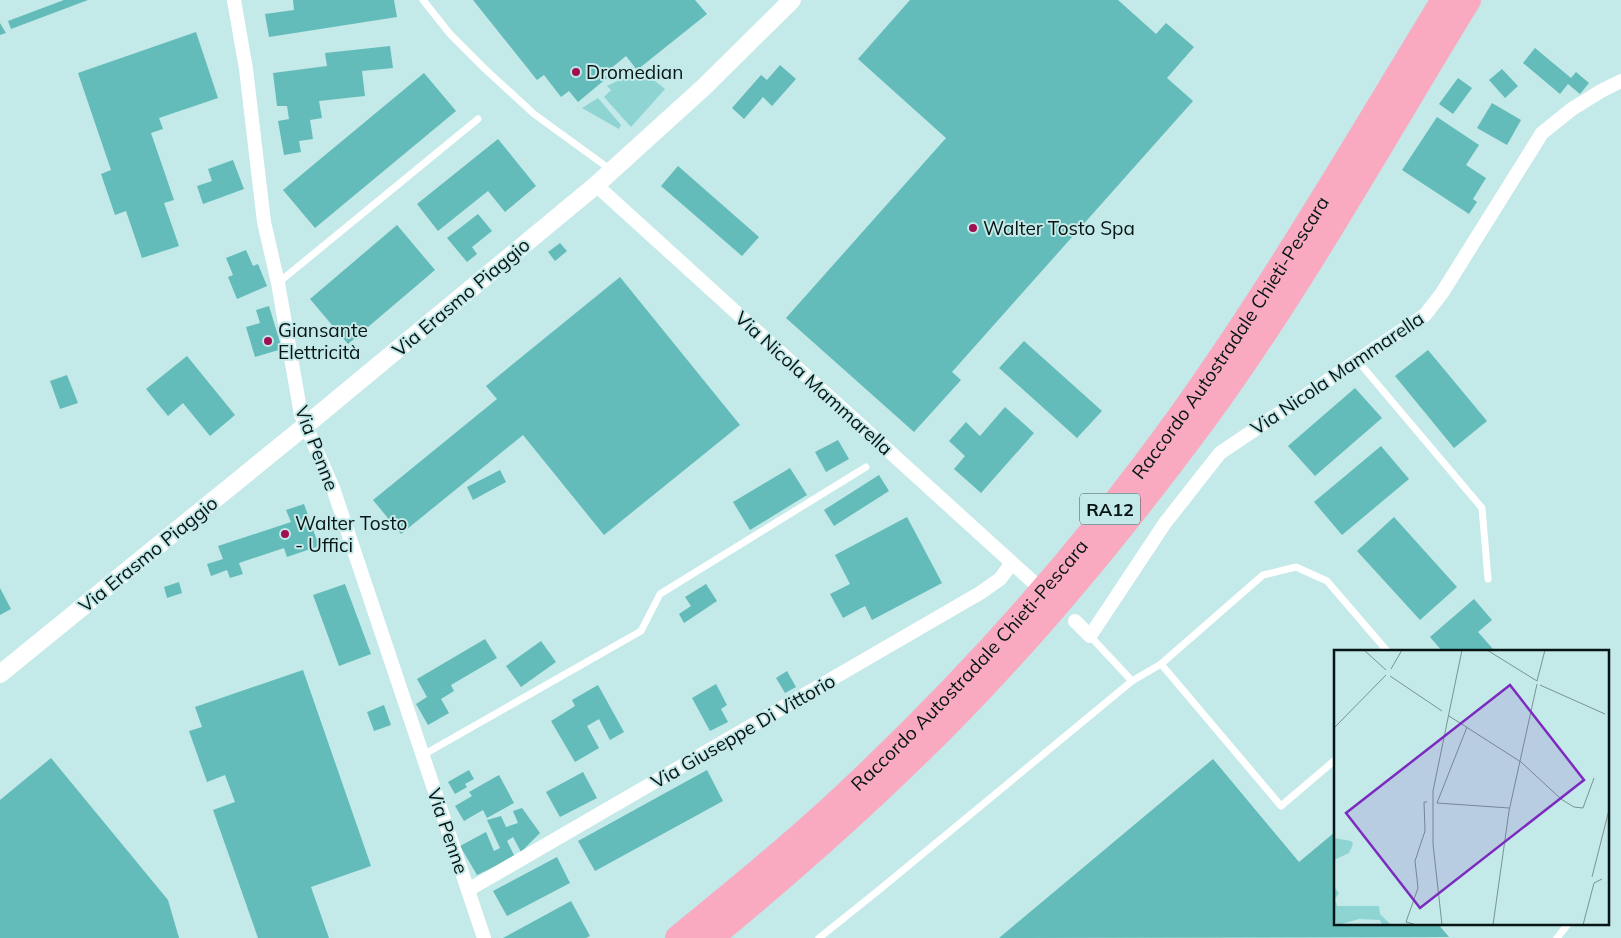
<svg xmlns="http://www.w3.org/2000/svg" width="1621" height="938" font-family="Mulish,sans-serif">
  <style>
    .green { fill: #8dd4d2 }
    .building { fill: #63bcba }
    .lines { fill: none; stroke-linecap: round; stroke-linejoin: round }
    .service { stroke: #fff; stroke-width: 7 }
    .minor { stroke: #fff; stroke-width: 14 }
    .tertiary { stroke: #fff; stroke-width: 18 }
    .motorway { stroke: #f9aac0; stroke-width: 26 }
    .poi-dot { fill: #a10e52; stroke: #c3e9e8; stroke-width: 2 }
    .labels { text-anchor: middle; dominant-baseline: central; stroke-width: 4; stroke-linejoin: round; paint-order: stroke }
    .shield { fill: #c3e9e8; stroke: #3f5554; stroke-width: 1 }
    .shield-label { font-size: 18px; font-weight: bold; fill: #071514 }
    .poi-label { font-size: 19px; fill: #071514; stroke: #c3e9e8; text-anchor: start }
    .street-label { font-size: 19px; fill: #071514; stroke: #c3e9e8 }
    .inset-road { fill: none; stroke: #789493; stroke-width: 1 }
    .view { fill: #7b2cbf; fill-opacity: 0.15; stroke: #7b2cbf; stroke-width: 2.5 }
    .inset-edge { fill: none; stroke: #071514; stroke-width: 2.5 }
  </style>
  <rect width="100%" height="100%" fill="#c3e9e8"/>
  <g class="green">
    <path d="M641,70l24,19 -34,38 -27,-30 7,-7 -4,-4z"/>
    <path d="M598,98l23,27 -2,4 -37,-21z"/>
  </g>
  <g class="building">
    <path d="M64,0h24l-77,29 -3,-8z"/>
    <path d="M293,0h101l3,17 -128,20 -4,-23 29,-4z"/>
    <path d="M473,0h222l12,14 -70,56 -11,-14 -22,18 3,4 -29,24 -9,-11 -8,6 -17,-22 -7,5z"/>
    <path d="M910,0h208l38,34 10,-11 28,24 -27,31 26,23 -241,271 9,8 -47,52 -128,-114 160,-180 -88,-79z"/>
    <path d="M0,23l6,10 -6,2z"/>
    <path d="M196,32l22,66 -59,20 4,11 -12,4 23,67 -10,3 15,43 -37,12 -16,-47 -11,4 -14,-41 10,-4 -33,-97z"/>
    <path d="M390,46l3,22 -31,3 3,25 -46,5 3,17 -12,2 3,19 -14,2 2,11 -17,3 -6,-34 11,-2 -2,-13h-10l-4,-33 54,-7 -2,-13z"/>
    <path d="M1535,48l36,30 5,-6 13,11 -9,11 -12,-10 -8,10 -37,-31z"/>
    <path d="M780,65l16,14 -24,27 -9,-9 -19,22 -12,-11 29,-33 6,5z"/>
    <path d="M1502,69l16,17 -13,12 -16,-18z"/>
    <path d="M424,73l32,38 -141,117 -32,-38z"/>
    <path d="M1458,78l14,10 -19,26 -14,-10z"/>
    <path d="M1492,103l29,17 -14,25 -30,-17z"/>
    <path d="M1437,117l42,28 -13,20 20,13 -13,21 4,3 -8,12 -67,-44z"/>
    <path d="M498,139l38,47 -31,26 -17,-21 -50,40 -21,-27z"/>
    <path d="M233,160l11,29 -41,15 -6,-18 15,-5 -4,-12z"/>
    <path d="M678,166l81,71 -17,19 -81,-70z"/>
    <path d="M478,214l14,17 -20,16 5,7 -10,8 -20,-24z"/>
    <path d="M397,225l38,45 -87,74 -38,-45z"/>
    <path d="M560,243l7,8 -12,10 -7,-9z"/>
    <path d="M246,250l7,16 5,-2 9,22 -30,13 -9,-22 5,-2 -7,-17z"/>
    <path d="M620,277l120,148 -136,110 -81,-100 -122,99 -28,-34 124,-101 -11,-13z"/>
    <path d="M269,306l13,43 -27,8 -9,-30 14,-4 -4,-13z"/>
    <path d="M1024,341l78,70 -25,27 -78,-70z"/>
    <path d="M1428,350l59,71 -33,27 -59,-72z"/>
    <path d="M187,356l48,59 -25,21 -27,-33 -15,13 -22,-27z"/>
    <path d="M67,375l11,28 -18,6 -10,-28z"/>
    <path d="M1355,388l27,30 -67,58 -27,-30z"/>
    <path d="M1005,407l29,26 -53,60 -27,-24 11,-13 -16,-15 17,-19 14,14z"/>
    <path d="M838,440l11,19 -23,13 -11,-20z"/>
    <path d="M1381,446l28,33 -67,56 -28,-33z"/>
    <path d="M790,468l17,27 -57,35 -17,-28z"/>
    <path d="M500,470l6,12 -33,18 -6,-13z"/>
    <path d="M879,475l10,16 -55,35 -10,-16z"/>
    <path d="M304,504l15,42 -32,11 -3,-9 -45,15 4,11 -13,4 -3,-8 -16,6 -4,-12 16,-5 -5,-13 73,-24 -5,-12z"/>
    <path d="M907,517l35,66 -70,37 -7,-14 -22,12 -13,-24 20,-10 -15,-29z"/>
    <path d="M1394,517l63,70 -37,33 -63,-69z"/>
    <path d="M179,582l3,11 -15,5 -3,-11z"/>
    <path d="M345,584l26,70 -32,12 -26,-71z"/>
    <path d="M706,584l11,17 -33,22 -5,-9 12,-8 -6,-9z"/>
    <path d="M0,588l11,21 -11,6z"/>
    <path d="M1474,599l18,21 -14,12 15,17 -2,3h-48l-13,-15z"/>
    <path d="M485,639l12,19 -46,27 3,6 -13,8 8,14 -21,12 -12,-21 11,-7 -10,-18z"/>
    <path d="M541,641l15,21 -35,25 -15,-21z"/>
    <path d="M303,670l68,196 -60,21 18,51h-71l-45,-128 22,-8 -10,-27 -18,7 -18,-51 13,-4 -7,-20z"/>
    <path d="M787,671l9,16 -11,6 -9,-15z"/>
    <path d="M716,684l11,21 -6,4 7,13 -18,9 -18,-33z"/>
    <path d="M598,685l26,47 -14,8 -11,-21 -12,7 12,22 -24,14 -24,-41 24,-15 -3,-6z"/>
    <path d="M384,705l7,20 -17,6 -7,-19z"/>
    <path d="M51,758l117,142 11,38h-179v-138z"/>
    <path d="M1213,759l86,103 36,-30v92h103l11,13 -450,1z"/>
    <path d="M469,770l5,9 -9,5 2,3 -12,7 -7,-12z"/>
    <path d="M707,770l16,31 -128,70 -17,-30z"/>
    <path d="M583,772l14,26 -37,19 -14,-25z"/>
    <path d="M499,775l15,28 -27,15 -4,-8 -19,11 -9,-15 17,-10 -3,-4z"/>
    <path d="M522,808l18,25 -19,19 -8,-15 -6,4 8,16 -38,18 -17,-29 26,-14 8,19 6,-3 -13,-28 14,-4 5,11 12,-4 -5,-12z"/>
    <path d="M557,857l13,26 -63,33 -14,-25z"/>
    <path d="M571,901l19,35 -4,2h-83z"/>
  </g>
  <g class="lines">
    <g class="service">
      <path d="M423,0l27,34 35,35 49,45 77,56"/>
      <path d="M278,283l200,-164"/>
      <path d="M1357,360l125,148 6,71"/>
      <path d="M1090,636l42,45"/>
      <path d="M1161,664l120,142 54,-46"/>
      <path d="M423,755l218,-124 19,-37 206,-127"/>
      <path d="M819,938l60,-48 253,-209 29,-17 102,-89 33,-8 31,14 61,71"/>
      <path d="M1557,938l11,-14"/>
    </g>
    <g class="minor">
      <path d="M234,0l12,69 18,153 14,61 23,132 32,73 151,450"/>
      <path d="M596,185l436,396"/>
      <path d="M1075,621l15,15 75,-113 55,-70 205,-138 17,-22 100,-160 30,-24 29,-18 20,-10"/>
      <path d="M468,890l512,-297 20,-14 12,-16"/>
    </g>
    <path class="tertiary" d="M0,674l305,-248 291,-241 108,-98 88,-87"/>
    <g class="motorway">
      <path id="s1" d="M678,938c54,-44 108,-88 159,-135 127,-118 244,-248 345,-389 95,-133 177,-275 262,-414"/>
      <path d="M710,938c103,-85 204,-175 294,-274 72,-78 138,-161 201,-246 97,-133 177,-278 263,-418"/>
    </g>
  </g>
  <g class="poi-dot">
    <circle cx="576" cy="72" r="5"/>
    <circle cx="973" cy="228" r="5"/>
    <circle cx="268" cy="341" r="5"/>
    <circle cx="285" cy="534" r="5"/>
  </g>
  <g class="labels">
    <rect class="shield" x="1080" y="493.5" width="60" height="31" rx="4"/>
    <g class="shield-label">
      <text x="1110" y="509">RA12</text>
    </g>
    <g class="poi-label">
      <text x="586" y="72">Dromedian</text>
      <text x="983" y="228">Walter Tosto Spa</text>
      <text x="278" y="330">Giansante<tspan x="278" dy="22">Elettricità</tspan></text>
      <text x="295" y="523">Walter Tosto<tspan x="295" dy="22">- Uffici</tspan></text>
    </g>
    <g class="street-label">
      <text transform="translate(461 297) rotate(-40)">Via Erasmo Piaggio</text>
      <text stroke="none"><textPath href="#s1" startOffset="820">Raccordo Autostradale Chieti-Pescara</textPath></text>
      <text transform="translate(1337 373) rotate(-34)">Via Nicola Mammarella</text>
      <text transform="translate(814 383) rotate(42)">Via Nicola Mammarella</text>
      <text transform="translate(317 448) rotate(69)">Via Penne</text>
      <text transform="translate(148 554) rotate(-39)">Via Erasmo Piaggio</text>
      <text stroke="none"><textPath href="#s1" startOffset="400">Raccordo Autostradale Chieti-Pescara</textPath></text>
      <text transform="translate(743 731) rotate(-30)">Via Giuseppe Di Vittorio</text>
      <text transform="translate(448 831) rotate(71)">Via Penne</text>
    </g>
  </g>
  <g transform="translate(1334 650)">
    <rect width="275" height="275" fill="#c3e9e8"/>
    <path d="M0,188l17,3 2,3 -4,9 -15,7zM0,237l5,6 -4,6 2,7h42l1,8 10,10 -8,1 -2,-5 -21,-1 -21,6 -4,-5z" fill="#8dd4d2"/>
    <path class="inset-road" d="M30,0l22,20M153,0l50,31M57,19l11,-19M56,26l52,35M203,31l8,-31M206,35l65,29M115,66l72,46 40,37 13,8 9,1 11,-30M0,78l52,-53M103,153l30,-76M103,153l72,5M258,227l17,-67M83,275l-11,-3 12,-34 -3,-27 10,-30 -1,-29h3M108,275l-9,-81v-53l29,-141M159,275l16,-114 28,-127M249,275l11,-42 8,-4"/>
    <path class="view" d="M176,35l74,95 -164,128 -74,-95z"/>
    <rect width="275" height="275" class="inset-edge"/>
  </g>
</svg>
